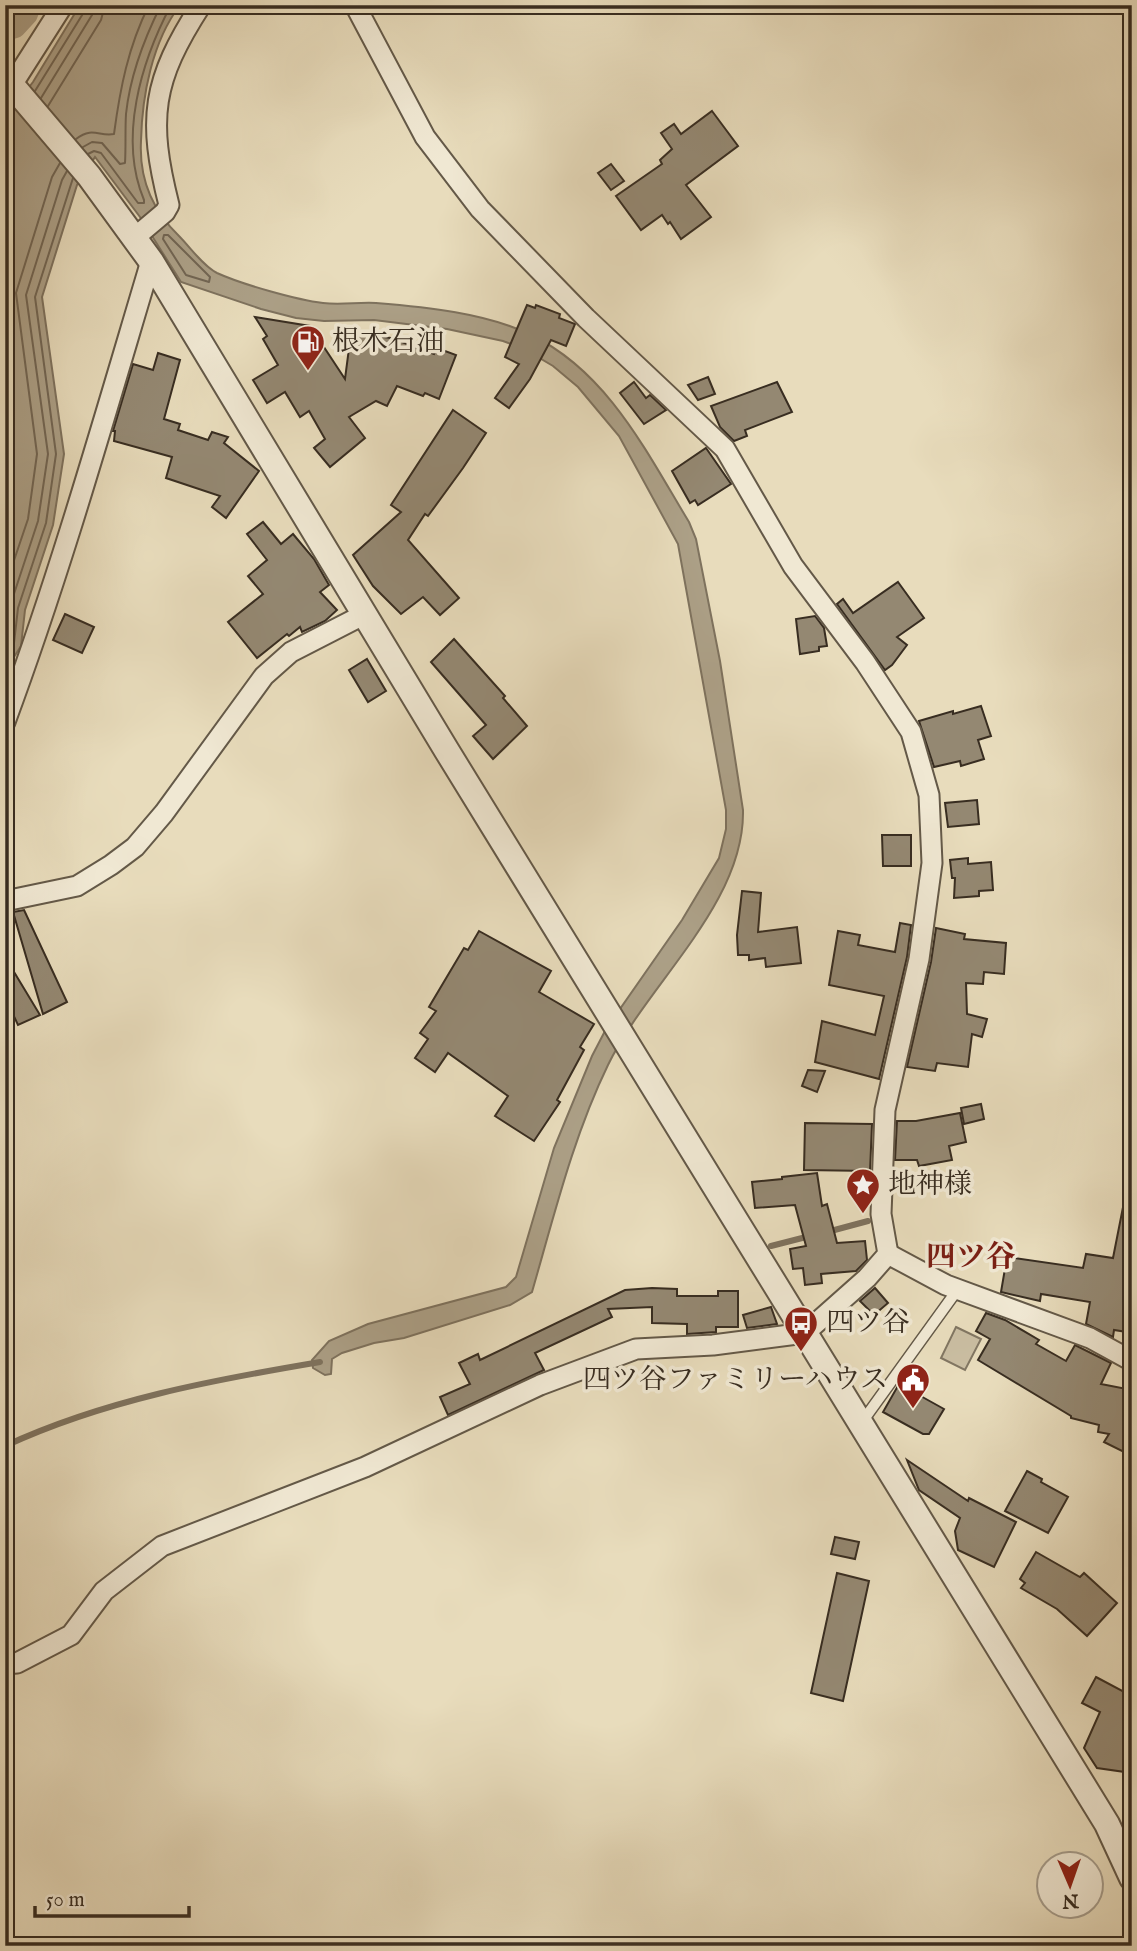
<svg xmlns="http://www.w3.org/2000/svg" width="1137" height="1951" font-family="'IM FELL English','Noto Serif JP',serif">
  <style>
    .green { fill: #cabea2; stroke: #817662; stroke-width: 2 }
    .water { fill: #aca087; stroke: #7e725e; stroke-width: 2 }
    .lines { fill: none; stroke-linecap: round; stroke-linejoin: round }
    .shore { stroke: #726654; stroke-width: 2 }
    .stream { stroke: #7e725e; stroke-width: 6 }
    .canal { stroke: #aca087; stroke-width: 21 }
    .building { fill: #948872; stroke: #382d21; stroke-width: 2 }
    .service-casing { stroke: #645948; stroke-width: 13 }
    .minor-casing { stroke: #645948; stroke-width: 23 }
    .tertiary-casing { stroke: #645948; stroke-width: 28 }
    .service { stroke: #f0e8d3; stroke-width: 10 }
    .minor { stroke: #f0e8d3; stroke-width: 19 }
    .tertiary { stroke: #f0e8d3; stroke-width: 24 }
    .labels { text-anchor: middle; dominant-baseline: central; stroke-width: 7; stroke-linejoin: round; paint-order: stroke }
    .poi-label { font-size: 28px; fill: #382d21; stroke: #f0e8d3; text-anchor: start }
    .neighbourhood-label { font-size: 30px; font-weight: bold; fill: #7a1f14; stroke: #f0e8d3 }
  </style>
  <rect width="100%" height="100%" fill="#e8dcbc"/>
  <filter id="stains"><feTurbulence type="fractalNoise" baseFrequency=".00286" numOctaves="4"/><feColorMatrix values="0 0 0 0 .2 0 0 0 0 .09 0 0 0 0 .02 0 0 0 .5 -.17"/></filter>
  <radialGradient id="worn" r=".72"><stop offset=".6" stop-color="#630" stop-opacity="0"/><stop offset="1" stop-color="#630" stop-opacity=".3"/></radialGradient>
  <path class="green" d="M956,1327l25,12 -16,31 -24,-12z"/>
  <path class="water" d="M80,5h100c-28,37 -38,91 -39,136 -2,37 11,69 38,95 11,11 24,30 38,37 24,11 80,27 106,30 18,2 36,-1 53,0 49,4 111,10 155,32 77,37 116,118 158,187l7,17 24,122 23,149c2,94 -96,174 -135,255 -35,72 -54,151 -76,227l-22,13 -106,33 -30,5 -32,10 -10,6 -1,15 -6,1 -12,-7 -1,-8 17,-19 39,-17 138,-37 10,-10 38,-129 38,-92 14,-27 76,-109 37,-62 7,-29v-19l-48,-266 -59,-108 -41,-49 -25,-21 -29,-17 -21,-8 -56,-12 -73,-9 -50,1 -28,-3 -35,-9 -80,-27 -41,-65 -45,-60 -18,28 -35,112 22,157 -11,71 -28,85 -4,36 -16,25v-568l7,6 21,-27z"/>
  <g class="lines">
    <g class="shore">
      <path d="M35,91l49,-79 1,-7"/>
      <path d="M41,98l51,-83 2,-10"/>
      <path d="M48,106l53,-86 4,-15"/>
      <path d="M76,139c17,-13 23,-2 38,-5 6,-45 14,-87 35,-129"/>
      <path d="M83,147l9,-5 10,1 18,21 5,-1c1,-16 0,-33 1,-49 4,-38 18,-75 35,-109"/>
      <path d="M88,154l6,-3 7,2 37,50h6v-3c-26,-62 -3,-138 27,-195"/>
      <path d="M164,235h4l42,42 -1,5 -23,-7 -23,-36z"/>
      <path d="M5,587l23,-68 9,-65 -21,-161 36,-116 8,-14"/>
      <path d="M5,641l5,-35 28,-85 10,-67 -22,-159 36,-115 5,-9"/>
      <path d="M5,658l9,-15 4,-35 28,-85 10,-69 -21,-157 38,-119"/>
    </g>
    <g class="stream">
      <path d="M827,1232l41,-11"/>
      <path d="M771,1246l39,-10"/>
      <path d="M5,1446c99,-46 208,-66 315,-84"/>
    </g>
    <path class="canal" d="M15,28l12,-13 4,-10"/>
  </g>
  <g class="building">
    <path d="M712,111l26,35 -52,39 25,32 -30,22 -11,-17 -2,2 -6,-9 -21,15 -25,-34 46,-32 -2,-4 12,-11 -11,-16 13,-9 7,10z"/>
    <path d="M611,164l13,17 -13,9 -13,-17z"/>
    <path d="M527,305l8,3 1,-3 24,9 -1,4 16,6 -9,22 -15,-6 -21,39 -21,29 -14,-10 24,-34 -14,-7z"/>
    <path d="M255,317l55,9 35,53 6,-46 40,5 43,16 3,-6 19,7 -17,44 -14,-6 -2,3 -26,-10 -10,20 -11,-5 -27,16 16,21 -35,29 -16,-19 11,-9 -16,-28 -9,6 -15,-25 -18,11 -14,-23 25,-15 -15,-26 4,-3z"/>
    <path d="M158,353l22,7 -16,59 16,5 -2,6 30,10 4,-8 16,5 -4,6 35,28 -33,47 -14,-11 8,-11 -54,-18 6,-21 -58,-16 1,-10h-2l20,-67 20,6z"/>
    <path d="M708,377l7,17 -17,6 -10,-15z"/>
    <path d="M634,382l12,16 4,-3 16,15 -22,14 -24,-31z"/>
    <path d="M777,382l15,30 -47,18 2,6 -13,5 -14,-14 -9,-21z"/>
    <path d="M453,410l33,23 -23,35 -35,48 -3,-2 -17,26 51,58 -19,17 -17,-18 -22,17 -28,-28 -20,-31 48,-43 -10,-7z"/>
    <path d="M706,448l25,36 -33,21 -3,-5 -5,3 -18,-32z"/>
    <path d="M263,522l18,22 12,-10 21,25 15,26 -9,7 17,18 -12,11 -23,11 -2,-5 -11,9 -2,-2 -30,24 -29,-36 35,-28 -15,-18 19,-16 -20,-26z"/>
    <path d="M898,582l26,36 -27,19 10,8 -15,20 -7,5 -48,-66 6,-5 10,14z"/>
    <path d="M65,614l29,13 -12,26 -29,-13z"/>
    <path d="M815,616l9,12 3,18 -8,1v4l-19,3 -4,-35z"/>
    <path d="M454,639l51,57 -2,2 24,28 -34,33 -20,-23 13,-11 -55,-63z"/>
    <path d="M367,659l19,32 -18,11 -19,-32z"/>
    <path d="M981,706l10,30 -13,4 6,19 -23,7 -1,-5 -26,6 -15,-46 34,-10v3z"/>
    <path d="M977,800l2,24 -31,3 -3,-24z"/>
    <path d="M882,835h29v31h-28z"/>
    <path d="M968,858v6l23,-2 2,28 -14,1v5l-25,2 1,-20h-3l-2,-18z"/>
    <path d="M742,891l19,2 -3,39 39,-5 4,36 -35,4 -1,-9 -16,2v-5h-11l-1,-20z"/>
    <path d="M24,910l43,92 -24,12 -30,-102z"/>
    <path d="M900,923l11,2 -4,32 -28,122 -64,-17 7,-41 53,14 9,-39 -55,-11 9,-54 22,4 -2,10 37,7z"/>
    <path d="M936,928l29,6 -1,5 42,4 -2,31 -20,-2 -1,12 -17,-1 1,31 20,5 -5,18 -10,-3 -4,33 -31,-4 -2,8 -28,-4 24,-105z"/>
    <path d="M479,931l72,40 -12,21 55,32 -14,23 4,3 -27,50 3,2 -26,39 -39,-25 13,-20 -60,-43 -13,19 -20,-14 13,-19 -8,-6 16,-22 -7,-4 35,-59 4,2z"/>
    <path d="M5,957l35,58 -22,10 -13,-28z"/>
    <path d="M808,1070l17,1 -8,21 -15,-6z"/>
    <path d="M981,1104l3,15 -20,5 -3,-16z"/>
    <path d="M960,1113l6,29 -17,4 3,14 -33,6 -2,-6h-22l2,-39h19z"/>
    <path d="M805,1123l67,1 -2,47 -66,-1z"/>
    <path d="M817,1173l5,33 5,-2 10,39 28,-2 2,19 -11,11 -35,3 1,9 -17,2 -2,-17 -10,1 -3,-20 16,-3 -11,-41 -40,3 -3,-26 30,-3v-2z"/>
    <path d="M1124,1202l8,1v122l-4,-1 -1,8 -13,-2 -1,7 -27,-13 4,-22 -49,-8 -1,7 -39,-9 6,-35 76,11 3,-14 27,4z"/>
    <path d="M652,1288l25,1v7h41v-5h20v36h-22v5l-29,2v-10l-35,-1v-16l-44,2 4,8 -77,36 9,17 -96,45 -8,-18 30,-13 -11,-21 19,-9 2,6 145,-70z"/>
    <path d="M875,1288l13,15 -14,12 -14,-14z"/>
    <path d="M771,1307l6,17 -30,4 -4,-13z"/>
    <path d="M986,1313l19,7 34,20 -3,4 30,17 9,-16 36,18 -10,21 31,6v51l-6,12 -22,-11 5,-8 -11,-2 1,-7 -28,-7v-2l-93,-56 12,-21 -14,-8z"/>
    <path d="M899,1384l45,25 -15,25h-6l-40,-22z"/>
    <path d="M907,1460l61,41 1,-3 47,24 -22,45 -36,-17 -3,-19 5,-13 -41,-28z"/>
    <path d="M1027,1471l15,8 -1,3 27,15 -20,36 -43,-22z"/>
    <path d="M835,1537l24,5 -4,17 -24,-5z"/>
    <path d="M1036,1552l44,25 4,-4 33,30 -30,33 -30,-27 -36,-21 4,-5 -5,-4z"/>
    <path d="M837,1573l32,8 -26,120 -32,-8z"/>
    <path d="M1096,1677l36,19v77l-35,-5 -13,-20 16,-36 -18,-9z"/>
  </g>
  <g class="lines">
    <g class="service-casing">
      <path id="service" d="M862,1422l96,-133"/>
    </g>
    <g class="minor-casing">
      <g id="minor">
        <path d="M12,85l51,-80"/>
        <path d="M133,239l32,-27 4,-7c-22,-87 -17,-124 32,-200"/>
        <path d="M5,722c56,-151 100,-307 146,-461"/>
        <path d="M5,901l72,-15 34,-21 24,-18 29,-34 100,-137 27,-24 74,-38"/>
        <path d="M888,1254l58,31 144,53 42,23"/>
        <path d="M5,1664l12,-1 54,-28 33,-44 58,-45 203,-79 175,-82 96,-36 77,-4 92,-12 62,-55 21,-24 -7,-40 4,-104 34,-151 13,-96 -3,-68 -18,-63 -46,-70 -72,-96 -68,-117 -139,-131 -106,-109 -55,-72 -70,-132"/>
      </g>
    </g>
    <g class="tertiary-casing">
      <path id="tertiary" d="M5,77l84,99 62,85 296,490 660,1073 25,54"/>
    </g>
    <use href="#service" class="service"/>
    <use href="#minor" class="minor"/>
    <use href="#tertiary" class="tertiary"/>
  </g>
  <defs>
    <g id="fuel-pin" transform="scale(1.75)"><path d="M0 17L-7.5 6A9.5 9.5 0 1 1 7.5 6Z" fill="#8f2418" stroke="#f0e8d3"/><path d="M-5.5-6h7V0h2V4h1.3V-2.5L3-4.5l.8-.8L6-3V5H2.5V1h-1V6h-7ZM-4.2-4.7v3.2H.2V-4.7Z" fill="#fff"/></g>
    <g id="sight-pin" transform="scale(1.75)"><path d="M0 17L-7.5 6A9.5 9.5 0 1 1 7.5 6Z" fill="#8f2418" stroke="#f0e8d3"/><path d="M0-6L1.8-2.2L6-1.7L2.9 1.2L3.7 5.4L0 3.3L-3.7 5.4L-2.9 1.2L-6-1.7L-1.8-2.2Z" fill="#fff"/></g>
    <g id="bus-pin" transform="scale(1.75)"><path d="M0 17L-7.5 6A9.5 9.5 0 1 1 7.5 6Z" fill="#8f2418" stroke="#f0e8d3"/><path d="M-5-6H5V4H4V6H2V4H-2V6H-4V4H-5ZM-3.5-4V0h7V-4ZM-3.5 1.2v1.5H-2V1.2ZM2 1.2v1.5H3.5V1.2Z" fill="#fff"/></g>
    <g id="civic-pin" transform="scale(1.75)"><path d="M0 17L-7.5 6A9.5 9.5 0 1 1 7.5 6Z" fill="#8f2418" stroke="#f0e8d3"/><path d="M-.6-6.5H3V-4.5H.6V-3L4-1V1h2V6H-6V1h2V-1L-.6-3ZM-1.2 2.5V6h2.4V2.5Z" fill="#fff"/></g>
  </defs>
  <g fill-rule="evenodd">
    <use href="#fuel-pin" x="308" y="342"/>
    <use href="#sight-pin" x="863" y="1185"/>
    <use href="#bus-pin" x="801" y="1323"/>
    <use href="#civic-pin" x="913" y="1380"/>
  </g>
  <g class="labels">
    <g class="poi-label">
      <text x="332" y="342">根木石油</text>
      <text x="888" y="1185">地神様</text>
      <text x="826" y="1323">四ツ谷</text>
      <text x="888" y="1380" text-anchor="end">四ツ谷ファミリーハウス</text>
    </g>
    <g class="neighbourhood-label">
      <text x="971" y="1258">四ツ谷</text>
    </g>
  </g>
  <rect width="1137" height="1951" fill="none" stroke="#e8dcbc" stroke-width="28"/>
  <rect x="7" y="7" width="1123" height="1937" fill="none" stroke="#382d21" stroke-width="3.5"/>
  <rect x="14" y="14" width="1109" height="1923" fill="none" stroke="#382d21" stroke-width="2"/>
  <g transform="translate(1070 1885) rotate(178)"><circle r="33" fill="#f0e8d3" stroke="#a69d8c" stroke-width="2"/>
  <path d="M0-5L12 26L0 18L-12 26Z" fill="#8f2418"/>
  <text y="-10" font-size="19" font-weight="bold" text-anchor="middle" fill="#382d21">N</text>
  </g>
  <path d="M35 1906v10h154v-10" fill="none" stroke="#382d21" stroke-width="3.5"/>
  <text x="46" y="1906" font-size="21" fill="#382d21" stroke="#f0e8d3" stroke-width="5" paint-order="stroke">50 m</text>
  <rect width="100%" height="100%" filter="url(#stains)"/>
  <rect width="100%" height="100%" fill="url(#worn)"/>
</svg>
